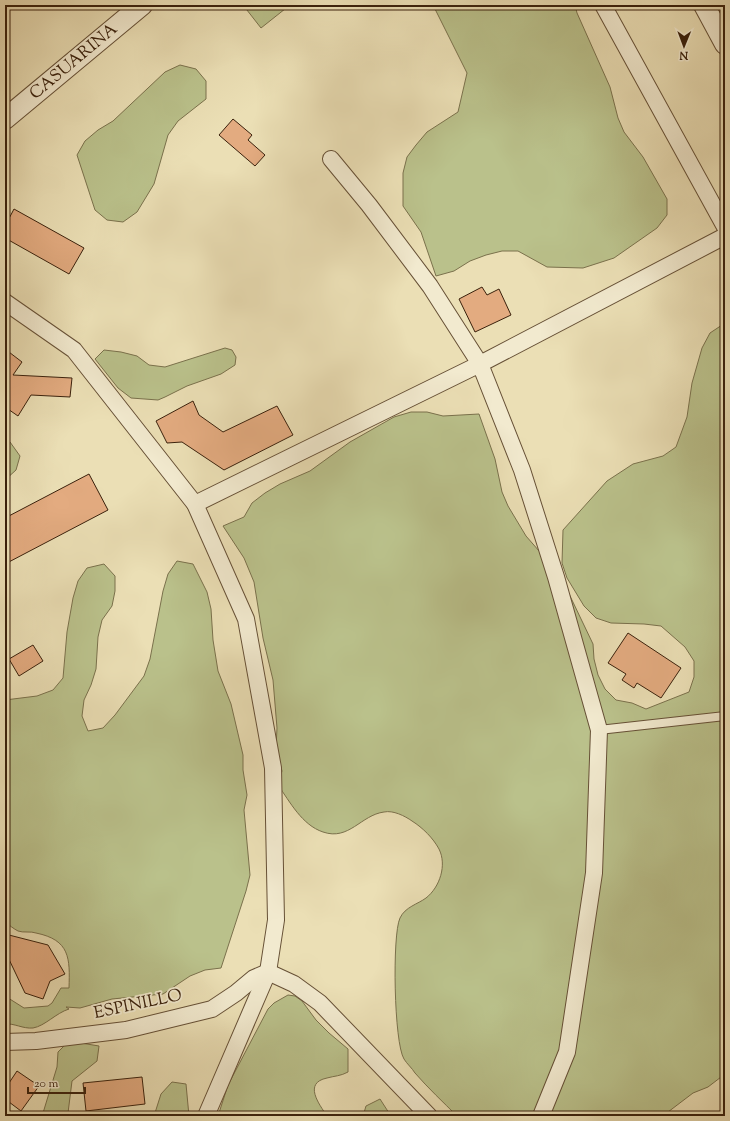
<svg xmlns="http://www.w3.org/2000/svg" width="730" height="1121" font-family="'Sorts Mill Goudy',serif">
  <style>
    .green { fill: #bac18b; stroke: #7a714c }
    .building { fill: #e3ab80; stroke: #3a210c }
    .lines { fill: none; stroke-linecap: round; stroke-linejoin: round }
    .service-casing { stroke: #665036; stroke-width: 10 }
    .minor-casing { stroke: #665036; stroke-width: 18 }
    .tertiary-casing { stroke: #665036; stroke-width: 22 }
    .service { stroke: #f2eacf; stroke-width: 8 }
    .minor { stroke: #f2eacf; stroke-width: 16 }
    .tertiary { stroke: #f2eacf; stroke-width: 20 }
    .labels { text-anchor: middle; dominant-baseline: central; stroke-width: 3.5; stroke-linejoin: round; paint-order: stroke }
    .street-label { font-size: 17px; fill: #3a210c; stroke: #f2eacf }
  </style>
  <rect width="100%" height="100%" fill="#ebdfb5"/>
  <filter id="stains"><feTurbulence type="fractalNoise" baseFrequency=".005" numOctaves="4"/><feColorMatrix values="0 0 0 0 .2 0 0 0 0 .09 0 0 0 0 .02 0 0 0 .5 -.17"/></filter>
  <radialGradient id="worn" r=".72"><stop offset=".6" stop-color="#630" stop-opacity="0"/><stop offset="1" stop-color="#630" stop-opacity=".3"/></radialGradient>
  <g class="green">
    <path d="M243,5h47l-29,23z"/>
    <path d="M433,5h142l2,8 33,74 8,31 6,14 19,25 24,42v16l-10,13 -43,30 -31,10 -36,-1 -29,-16h-16l-16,4 -16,6 -16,10 -18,5 -15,-44 -18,-26v-33l4,-16 9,-12 11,-13 31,-20 9,-39z"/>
    <path d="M180,65l16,4 10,12v18l-28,22 -10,14 -14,49 -17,28 -14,10 -16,-2 -12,-10 -18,-55 8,-14 13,-11 15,-9 52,-49z"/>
    <path d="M725,324v750l-17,13 -15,6 -25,19 -4,4h-207c-14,-14 -29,-28 -42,-43 -3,-5 -8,-9 -11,-14 -10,-16 -12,-124 -4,-141 5,-11 18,-14 26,-20 14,-11 21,-33 13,-49 -6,-11 -16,-21 -27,-28 -7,-5 -19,-11 -28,-9 -23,3 -35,29 -61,20 -21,-7 -33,-30 -45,-47l4,-14 -6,-23 1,-20 -4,-48 -10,-42 -9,-56 -10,-24 -21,-32 21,-9 8,-14 13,-10 15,-9 30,-13 40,-29 44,-25 17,-5h16l16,4 36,-2 16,45 7,33 6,14 18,30 34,39 33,69 1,15 4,16 7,14 11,11 16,3 14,6 43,-17 5,-15v-16l-9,-14 -24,-21 -17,-2 -33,-1 -15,-5 -12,-12 -17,-28 -5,-15 1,-33 44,-49 26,-17 30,-8 13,-9 11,-30 5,-34 10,-35 8,-15 12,-8z"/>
    <path d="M225,348l7,2 4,7 -1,8 -14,9 -34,12 -22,11 -7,3 -27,-2 -13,-10 -23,-29 9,-9 17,2 16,4 12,9 16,2z"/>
    <path d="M5,437l5,5 10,14 -4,14 -11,10z"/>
    <path d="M177,561l16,3 14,28 4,17 2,31 5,31 13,33 12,51v15l4,25 -3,15 6,65 -4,16 -25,77 -16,2 -15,6 -27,18 -51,5 -32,9 -14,-1 3,2c-13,4 -24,17 -36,19 -10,1 -19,-5 -28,-4v-28l19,12 24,-2 4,-3 9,-15h8c1,-30 1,-48 -33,-55 -5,-2 -13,0 -18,-2 -4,-2 -9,-6 -13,-9v-222l32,-4 16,-6 10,-12 4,-46 6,-34 5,-17 9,-13 17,-4 11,12v15l-3,15 -10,14 -4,17 -2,32 -5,16 -7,15 -2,16 6,15 15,-3 12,-13 29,-39 6,-17 13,-68 5,-17z"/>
    <path d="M288,995l7,1 7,5 14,19 13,13 19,16v23c-7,4 -14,4 -21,6 -24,5 -8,26 0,38h-109l10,-31 40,-76 6,-6z"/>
    <path d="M69,1041l30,5 -2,15 -25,20 -4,32 2,3h-30l3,-3 14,-46 1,-15z"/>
    <path d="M172,1082l14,2 3,32h-35l7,-22z"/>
    <path d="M380,1099l9,14 4,3h-30l3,-10z"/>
  </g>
  <g class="building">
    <path d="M233,119l19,16 -4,5 17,15 -10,11 -36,-31z"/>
    <path d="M14,209l70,39 -15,26 -64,-36v-12z"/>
    <path d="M482,287l5,8 12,-6 12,26 -36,17 -16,-33z"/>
    <path d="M5,349l17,13 -9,13 59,3 -2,19 -39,-2 -13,21 -13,-9z"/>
    <path d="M193,401l6,14 24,17 54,-26 16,29 -69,35 -42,-28 -15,1 -11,-22z"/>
    <path d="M89,474l19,36 -103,54v-46z"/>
    <path d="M628,633l53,35 -20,30 -24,-15 -3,5 -12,-8 4,-6 -18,-11z"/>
    <path d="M33,645l10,16 -24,15 -10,-17z"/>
    <path d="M5,934l43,11 17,29 -15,7 -7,18 -18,-6 -20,-42z"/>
    <path d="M17,1071l22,15 -18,25 -16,-12v-10z"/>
    <path d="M142,1077l3,27 -59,7 -3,-28z"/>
  </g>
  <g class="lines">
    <g class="service-casing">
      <path id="service" d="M599,730l126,-14"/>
    </g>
    <g class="minor-casing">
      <g id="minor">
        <path d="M603,5l122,222"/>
        <path d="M331,159l38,46 61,81 50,78 245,-128"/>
        <path d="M5,302l69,48 121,154 51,115 27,149 3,152 -8,52 -62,144"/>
        <path d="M195,504l285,-140 42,106 34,107 43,153 -5,143 -27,179 -26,64"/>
        <path d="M5,1042l31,-1 90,-11 86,-21 24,-16 18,-15 14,-6 26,12 26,19 109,113"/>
      </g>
    </g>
    <g class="tertiary-casing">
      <g id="tertiary">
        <path d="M704,5l21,39"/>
        <path d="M5,119l137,-114"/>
      </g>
    </g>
    <use href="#service" class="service"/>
    <use href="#minor" class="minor"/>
    <use href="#tertiary" class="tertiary"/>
  </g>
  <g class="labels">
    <g class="street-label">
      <text transform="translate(74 62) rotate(-40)">CASUARINA</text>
      <text transform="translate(138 1005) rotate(-12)">ESPINILLO</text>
    </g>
  </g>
  <rect width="730" height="1121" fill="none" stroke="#ebdfb5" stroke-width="20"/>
  <rect x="6" y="6" width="718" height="1109" fill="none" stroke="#3a210c" stroke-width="2"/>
  <rect x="10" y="10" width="710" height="1101" fill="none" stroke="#3a210c"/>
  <g transform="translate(684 46) rotate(181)" stroke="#f2eacf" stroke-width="3" paint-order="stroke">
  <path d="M0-3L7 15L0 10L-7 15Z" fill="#3a210c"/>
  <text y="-6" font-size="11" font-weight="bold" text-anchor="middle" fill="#3a210c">N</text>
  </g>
  <path d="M28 1087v6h57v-6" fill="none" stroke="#3a210c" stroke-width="2"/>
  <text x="34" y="1087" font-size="12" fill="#3a210c" stroke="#f2eacf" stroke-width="3" paint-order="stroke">20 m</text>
  <rect width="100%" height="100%" filter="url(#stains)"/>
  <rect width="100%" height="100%" fill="url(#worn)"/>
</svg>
